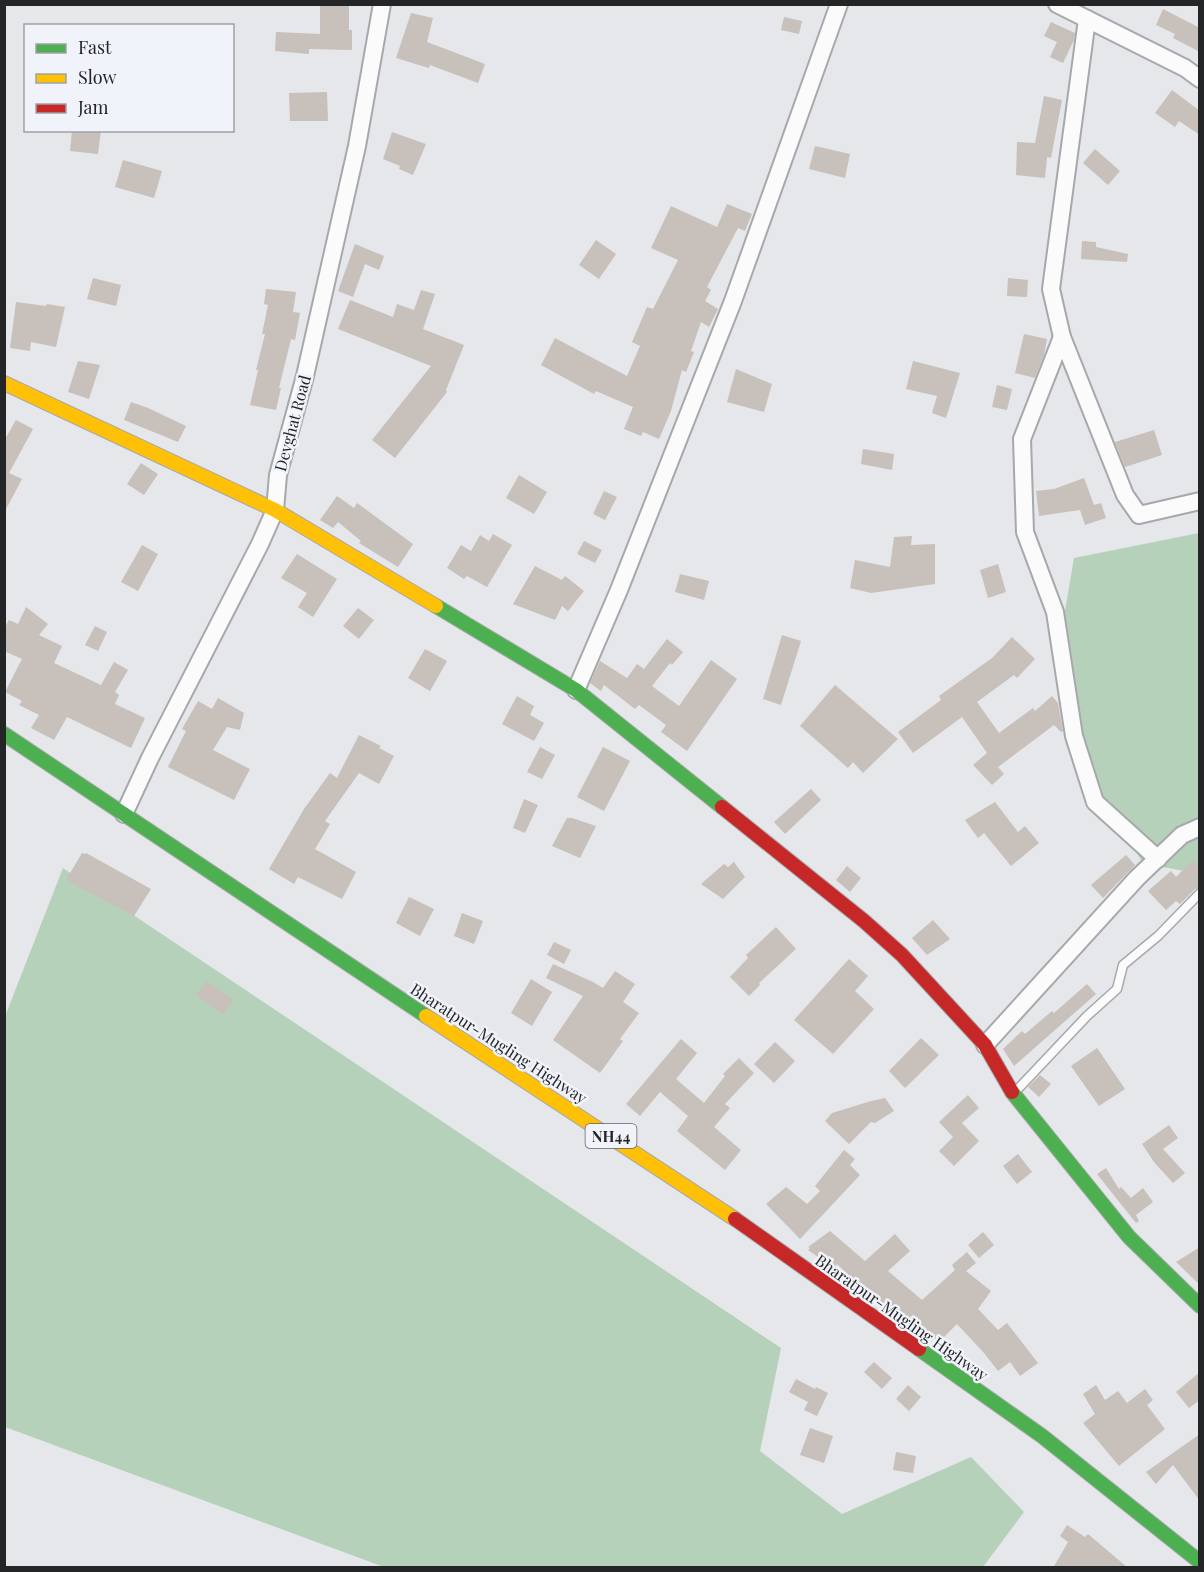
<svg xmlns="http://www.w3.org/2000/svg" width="1204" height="1572" font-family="'Playfair Display',serif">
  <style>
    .forest { fill: #b6d1ba }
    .building { fill: #c8c0ba }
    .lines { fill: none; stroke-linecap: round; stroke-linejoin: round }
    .lane-casing { stroke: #a7a8ab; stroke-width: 11 }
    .street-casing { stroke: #a7a8ab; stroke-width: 20 }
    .fast-casing { stroke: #a7a8ab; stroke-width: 16 }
    .slow-casing { stroke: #a7a8ab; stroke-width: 16 }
    .jam-casing { stroke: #a7a8ab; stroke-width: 16 }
    .lane { stroke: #fbfbfc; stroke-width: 8 }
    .street { stroke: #fbfbfc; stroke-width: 16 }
    .fast { stroke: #4caf50; stroke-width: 14 }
    .slow { stroke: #ffc107; stroke-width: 14 }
    .jam { stroke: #c62828; stroke-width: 14 }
    .labels { text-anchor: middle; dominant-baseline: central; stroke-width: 5; stroke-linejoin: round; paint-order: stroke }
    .shield { fill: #f0f4fa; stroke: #616366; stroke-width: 1.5 }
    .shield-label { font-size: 15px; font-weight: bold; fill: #242527 }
    .street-label { font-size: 16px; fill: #242527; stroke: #f0f4fa }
  </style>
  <rect width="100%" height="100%" fill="#e5e7ea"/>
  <g class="forest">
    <path d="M1199,533v341l-56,-11 -41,-66 -45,-139 17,-100z"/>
    <path d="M63,868l718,480 -21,103 82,63 129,-57 53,55 -41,55h-599l-379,-140 -1,-408z"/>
  </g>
  <g class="building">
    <path d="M320,4h29v26h3v20l-43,-1v5l-34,-3 1,-19 44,2z"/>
    <path d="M1163,9l37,19v24l-27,-14 2,-4 -19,-9z"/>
    <path d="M411,13l22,5 -6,24 58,22 -7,19 -48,-18 -1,3 -33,-10z"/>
    <path d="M784,17l18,4 -3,13 -18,-4z"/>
    <path d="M1051,22l24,11 -1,7 -11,23 -13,-6 7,-15 -13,-6z"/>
    <path d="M1172,90l28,21v24l-21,-14 -4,6 -20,-14z"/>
    <path d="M327,92l1,29h-38l-1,-28z"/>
    <path d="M1044,96l18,4 -11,58 -4,-1 -2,21 -29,-3 1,-33 18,1z"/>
    <path d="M72,130h29l-3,24 -28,-3z"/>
    <path d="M392,132l34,12 -13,31 -14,-6 1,-3 -17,-7z"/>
    <path d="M815,146l35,8 -5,24 -36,-9z"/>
    <path d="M1095,149l25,22 -12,14 -25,-22z"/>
    <path d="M123,160l39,11 -8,27 -39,-11z"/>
    <path d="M727,204l25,10 -7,17 -7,-3 -31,59 4,3 -6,11 13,8 -9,18 -8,-5 -10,29 3,1 -8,20 -4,-2 -11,41 -12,28 -16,-7 -2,4 -17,-7 9,-22 -37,-16 -2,3 -53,-29 14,-27 72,38 13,-30 -8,-4 15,-35 6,2 25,-49 -27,-12 20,-42 46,21z"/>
    <path d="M596,240l20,14 -17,25 -20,-14z"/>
    <path d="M1082,241l14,1v5l32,7 -1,8 -46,-3z"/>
    <path d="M355,244l29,12 -5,14 -14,-6 -12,33 -15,-6z"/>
    <path d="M93,278l28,7 -5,21 -29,-7z"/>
    <path d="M1008,278l20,2 -1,17 -20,-1z"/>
    <path d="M266,289l30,3 -3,20 7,1 -5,27 -4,-1 -12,49h2l-5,22 -26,-5 8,-35h-2l9,-36h-3l6,-29 -4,-1z"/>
    <path d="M421,290l14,4 -12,35 41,16 -18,45 1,2 -52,66 -23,-18 59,-74 -93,-37 12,-29 43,17 4,-13 17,6z"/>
    <path d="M16,302l30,4 1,-2 18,3 -9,40 -25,-5 -1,9 -20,-3z"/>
    <path d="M1024,334l23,5 -3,16 -9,23 -20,-5z"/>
    <path d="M78,361l22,4 -11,34 -21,-7z"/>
    <path d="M913,361l47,12 -14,45 -14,-5 5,-17 -31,-7z"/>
    <path d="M736,369l36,15 -8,28 -37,-10z"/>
    <path d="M997,385l15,4 -5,21 -15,-3z"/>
    <path d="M131,402l17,6 38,18 -8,16 -54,-22z"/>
    <path d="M16,420l17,9 -24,44 13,6 -18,34v-72z"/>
    <path d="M1154,430l8,25 -37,12 -10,-25z"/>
    <path d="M863,449l31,5 -2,16 -31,-6z"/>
    <path d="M141,463l17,11 -14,21 -17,-11z"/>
    <path d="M519,475l28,17 -13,22 -28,-16z"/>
    <path d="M1084,478l10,27 7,-2 5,15 -21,7 -5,-15 -41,6 -3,-25 18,-2z"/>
    <path d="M604,491l13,6 -12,23 -12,-6z"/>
    <path d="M337,496l17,12 3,-5 56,41 -15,23 -39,-24 2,-2 -23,-19 -5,6 -13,-8z"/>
    <path d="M493,534l19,11 -25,42 -20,-11 -3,3 -17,-11 14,-23 10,6 9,-16 9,6z"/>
    <path d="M912,536l-1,9 24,-1v40l-64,9 -21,-5 5,-28 35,7 4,-30z"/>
    <path d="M584,541l18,9 -7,13 -18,-9z"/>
    <path d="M142,545l16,9 -20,37 -17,-9z"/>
    <path d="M297,554l40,25 -24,38 -15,-10 9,-14 -26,-15z"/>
    <path d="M998,564l8,28 -18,6 -8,-28z"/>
    <path d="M535,566l27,14 3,-4 19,15 -16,20 -6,-5 -7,14 -42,-16z"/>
    <path d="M680,574l29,7 -5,19 -29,-8z"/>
    <path d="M26,607l22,17 -9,11 23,11 -8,17 47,22 13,-23 14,8 -13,22 4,3 -4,9 30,14 -14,30 -64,-31 -13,23 -23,-12 8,-13 -20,-10 3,-4 -17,-9 17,-33 -18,-8v-22l5,-9 9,4z"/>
    <path d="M358,608l16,12 -15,19 -16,-13z"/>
    <path d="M95,626l12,6 -9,19 -13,-6z"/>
    <path d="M782,635l19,6 -20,64 -18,-6z"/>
    <path d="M1012,637l23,22 -18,19 -3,-3 -37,27 22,31 34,-25 2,3 17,-15 6,7 5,28 -2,1 -7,-7 -56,42 6,7 -12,11 -19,-20 14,-12 -25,-36 -49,36 -15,-21 43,-32 -2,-4 53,-38z"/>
    <path d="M667,639l16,13 -11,13 -2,-2 -18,23 27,20 32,-46 26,19 -50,72 -26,-19 5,-7 -27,-20 -4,4 -31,-24 -3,6 -11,-8 10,-22 27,17 10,-14 7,5z"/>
    <path d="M425,649l22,12 -17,30 -22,-13z"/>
    <path d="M835,685l63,54 -35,34 -10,-11 -5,6 -48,-42z"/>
    <path d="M517,696l17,10 -4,9 14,8 -10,18 -32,-17z"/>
    <path d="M218,698l26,15 -4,17 -13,-3 -14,23 37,19 -16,31 -66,-33 18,-36 -4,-2 16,-28 14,8z"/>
    <path d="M359,735l22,11 -2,2 15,8 -15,28 -20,-11 -34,48 5,3 -15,25 41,23 -14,27 -44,-22 -4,7 -25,-15 35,-60 26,-36 7,5z"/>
    <path d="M540,747l15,8 -13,24 -15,-7z"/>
    <path d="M603,747l27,14 -26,50 -27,-14z"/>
    <path d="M811,789l10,11 -36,34 -11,-12z"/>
    <path d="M524,799l14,6 -13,28 -12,-5z"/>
    <path d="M995,802l23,30 7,-6 14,17 -28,23 -27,-33 -6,5 -13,-18z"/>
    <path d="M567,818h5l24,8 -16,32 -28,-12z"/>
    <path d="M82,853l4,1v-1l65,36 -17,27 -68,-36z"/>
    <path d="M1126,855l9,10 -32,33 -12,-13z"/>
    <path d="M1192,861l8,7v19l-5,2 -15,15 -4,-3 -10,9 -18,-19 23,-20 5,6z"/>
    <path d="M734,862l11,15 -22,22 -22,-15 23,-20 4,3z"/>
    <path d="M847,866l14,12 -11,14 -14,-12z"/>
    <path d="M409,897l25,12 -14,27 -24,-13z"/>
    <path d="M462,913l21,8 -9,23 -20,-8z"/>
    <path d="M933,920l17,19 -23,16 -15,-17z"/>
    <path d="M776,927l20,22 -37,34 1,2 -11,11 -19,-19 18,-19 -2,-3z"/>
    <path d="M554,942l17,8 -7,14 -17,-9z"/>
    <path d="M849,959l19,17 -13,15 19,18 -41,45 -39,-34z"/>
    <path d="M553,964l40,18 10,6 12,-17 20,13 -12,18 16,11 -19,26 3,2 -23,32 -47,-33 30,-44 -37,-18z"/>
    <path d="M531,979l21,13 -20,34 -21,-13z"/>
    <path d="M207,981l27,19 -11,15 -27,-20z"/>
    <path d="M1087,984l9,10 -82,72 -11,-17 19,-18 3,3 27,-23 2,2z"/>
    <path d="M921,1038l18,17 -34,33 -16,-17z"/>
    <path d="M681,1039l16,14 -21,26 28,24 21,-27 -2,-2 16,-16 15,15 -29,31 5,4 -16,19 27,23 -16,20 -48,-39 11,-15 -28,-24 -20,24 -14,-12z"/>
    <path d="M775,1042l20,19 -21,22 -20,-19z"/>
    <path d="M1097,1048l28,41 -26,17 -28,-40z"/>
    <path d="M1040,1075l11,9 -12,13 -11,-10z"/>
    <path d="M968,1095l11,13 -17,15 17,18 -25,25 -15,-15 14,-14 -14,-15z"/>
    <path d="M885,1098l9,13 -19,12 -4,-1 -22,22 -24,-23 7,-8 39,-12z"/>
    <path d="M1169,1125l9,13 -15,11 22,24 -12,10 -19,-21 -12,-18z"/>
    <path d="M844,1150l11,9 -5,6 10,10 -60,64 -34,-35 20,-17 21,17 13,-13 -5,-5z"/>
    <path d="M1018,1154l14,18 -15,12 -14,-18z"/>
    <path d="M1106,1168l13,21 2,-2 10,11 12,-10 10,14 -17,13 3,6 -3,2 -39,-49z"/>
    <path d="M830,1231l35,30 30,-27 15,17 -22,20 34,29 33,-30 -3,-5 15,-13 9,11 -10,8 25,20 -13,18 20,21 9,-7 31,40 -18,13 -10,-14 -12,9 -14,-18 -27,-29 -18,18 -76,-53 -26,-25 -3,4 -26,-18 2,-2 -2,-1z"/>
    <path d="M983,1232l11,13 -15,13 -11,-13z"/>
    <path d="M1200,1247v38l-24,-23z"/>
    <path d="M874,1362l18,16 -10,11 -18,-17z"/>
    <path d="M1200,1372v28l-11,8 -13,-16z"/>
    <path d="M796,1379l19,10 1,-2 12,6 -11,23 -13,-6 4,-8 -19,-10z"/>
    <path d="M908,1385l13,12 -12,14 -13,-12z"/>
    <path d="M1096,1385l9,15 13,-9 9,12 18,-14 8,11 -6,5 18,24 -46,37 -36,-43 12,-9 -12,-20z"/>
    <path d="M810,1428l23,8 -9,27 -24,-8z"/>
    <path d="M1200,1434v67l-27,-36 -17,19 -10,-12z"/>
    <path d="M896,1452l20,4 -3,17 -20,-3z"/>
    <path d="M1067,1525l18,12 3,-3 40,34h-75l15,-26 -8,-6z"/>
  </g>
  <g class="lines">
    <g class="lane-casing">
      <path id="lane" d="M1015,1092l72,-76 30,-27 6,-24 35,-29 42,-43"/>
    </g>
    <g class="street-casing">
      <g id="street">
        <path d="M1057,4l128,64 15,11"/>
        <path d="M1087,19l-36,270 11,48 63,158 14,20 61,-14"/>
        <path d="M1062,337l-40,102 3,93 30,80 19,124 21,66 63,57"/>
        <path d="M576,690l43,-100 114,-289 106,-297"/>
        <path d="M124,814l26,-56 110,-214 15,-34 3,-35 27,-99 52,-230 25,-142"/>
        <path d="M985,1045l152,-167 45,-43 18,-8"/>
      </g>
    </g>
    <g class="fast-casing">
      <g id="fast">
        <path d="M436,606l140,84 146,117"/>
        <path d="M4,734l422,282"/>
        <path d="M1012,1092l117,145 71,69"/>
        <path d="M919,1349l123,87 158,126"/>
      </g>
    </g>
    <g class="slow-casing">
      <g id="slow">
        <path d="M4,383l271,127 161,96"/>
        <path d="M426,1016l309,203"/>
      </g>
    </g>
    <g class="jam-casing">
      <g id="jam">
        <path d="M722,807l142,114 38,34 83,90 27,47"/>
        <path d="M735,1219l184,130"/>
      </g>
    </g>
    <use href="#lane" class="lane"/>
    <use href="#street" class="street"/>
    <use href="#fast" class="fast"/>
    <use href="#slow" class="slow"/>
    <use href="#jam" class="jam"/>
  </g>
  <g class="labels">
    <rect class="shield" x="585.5" y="1124" width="51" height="24" rx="4.5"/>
    <g class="shield-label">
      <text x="611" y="1136">NH44</text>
    </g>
    <g class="street-label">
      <text transform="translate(292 423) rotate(-75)">Devghat Road</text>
      <text transform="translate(499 1043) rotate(33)">Bharatpur-Mugling Highway</text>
      <text transform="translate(902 1317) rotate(35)">Bharatpur-Mugling Highway</text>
    </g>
  </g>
  <rect width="1204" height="1572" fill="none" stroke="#242527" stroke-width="12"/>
  <rect x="24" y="24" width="210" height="108" fill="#f0f4fa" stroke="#9ea1a6" stroke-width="1.5"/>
  <rect x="36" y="44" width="30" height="9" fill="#4caf50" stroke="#9ea1a6" stroke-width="1.5"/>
  <text x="78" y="54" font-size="18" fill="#242527">Fast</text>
  <rect x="36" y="74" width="30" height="9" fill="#ffc107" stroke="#9ea1a6" stroke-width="1.5"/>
  <text x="78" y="84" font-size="18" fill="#242527">Slow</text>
  <rect x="36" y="104" width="30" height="9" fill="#c62828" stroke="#9ea1a6" stroke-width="1.5"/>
  <text x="78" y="114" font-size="18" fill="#242527">Jam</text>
</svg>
